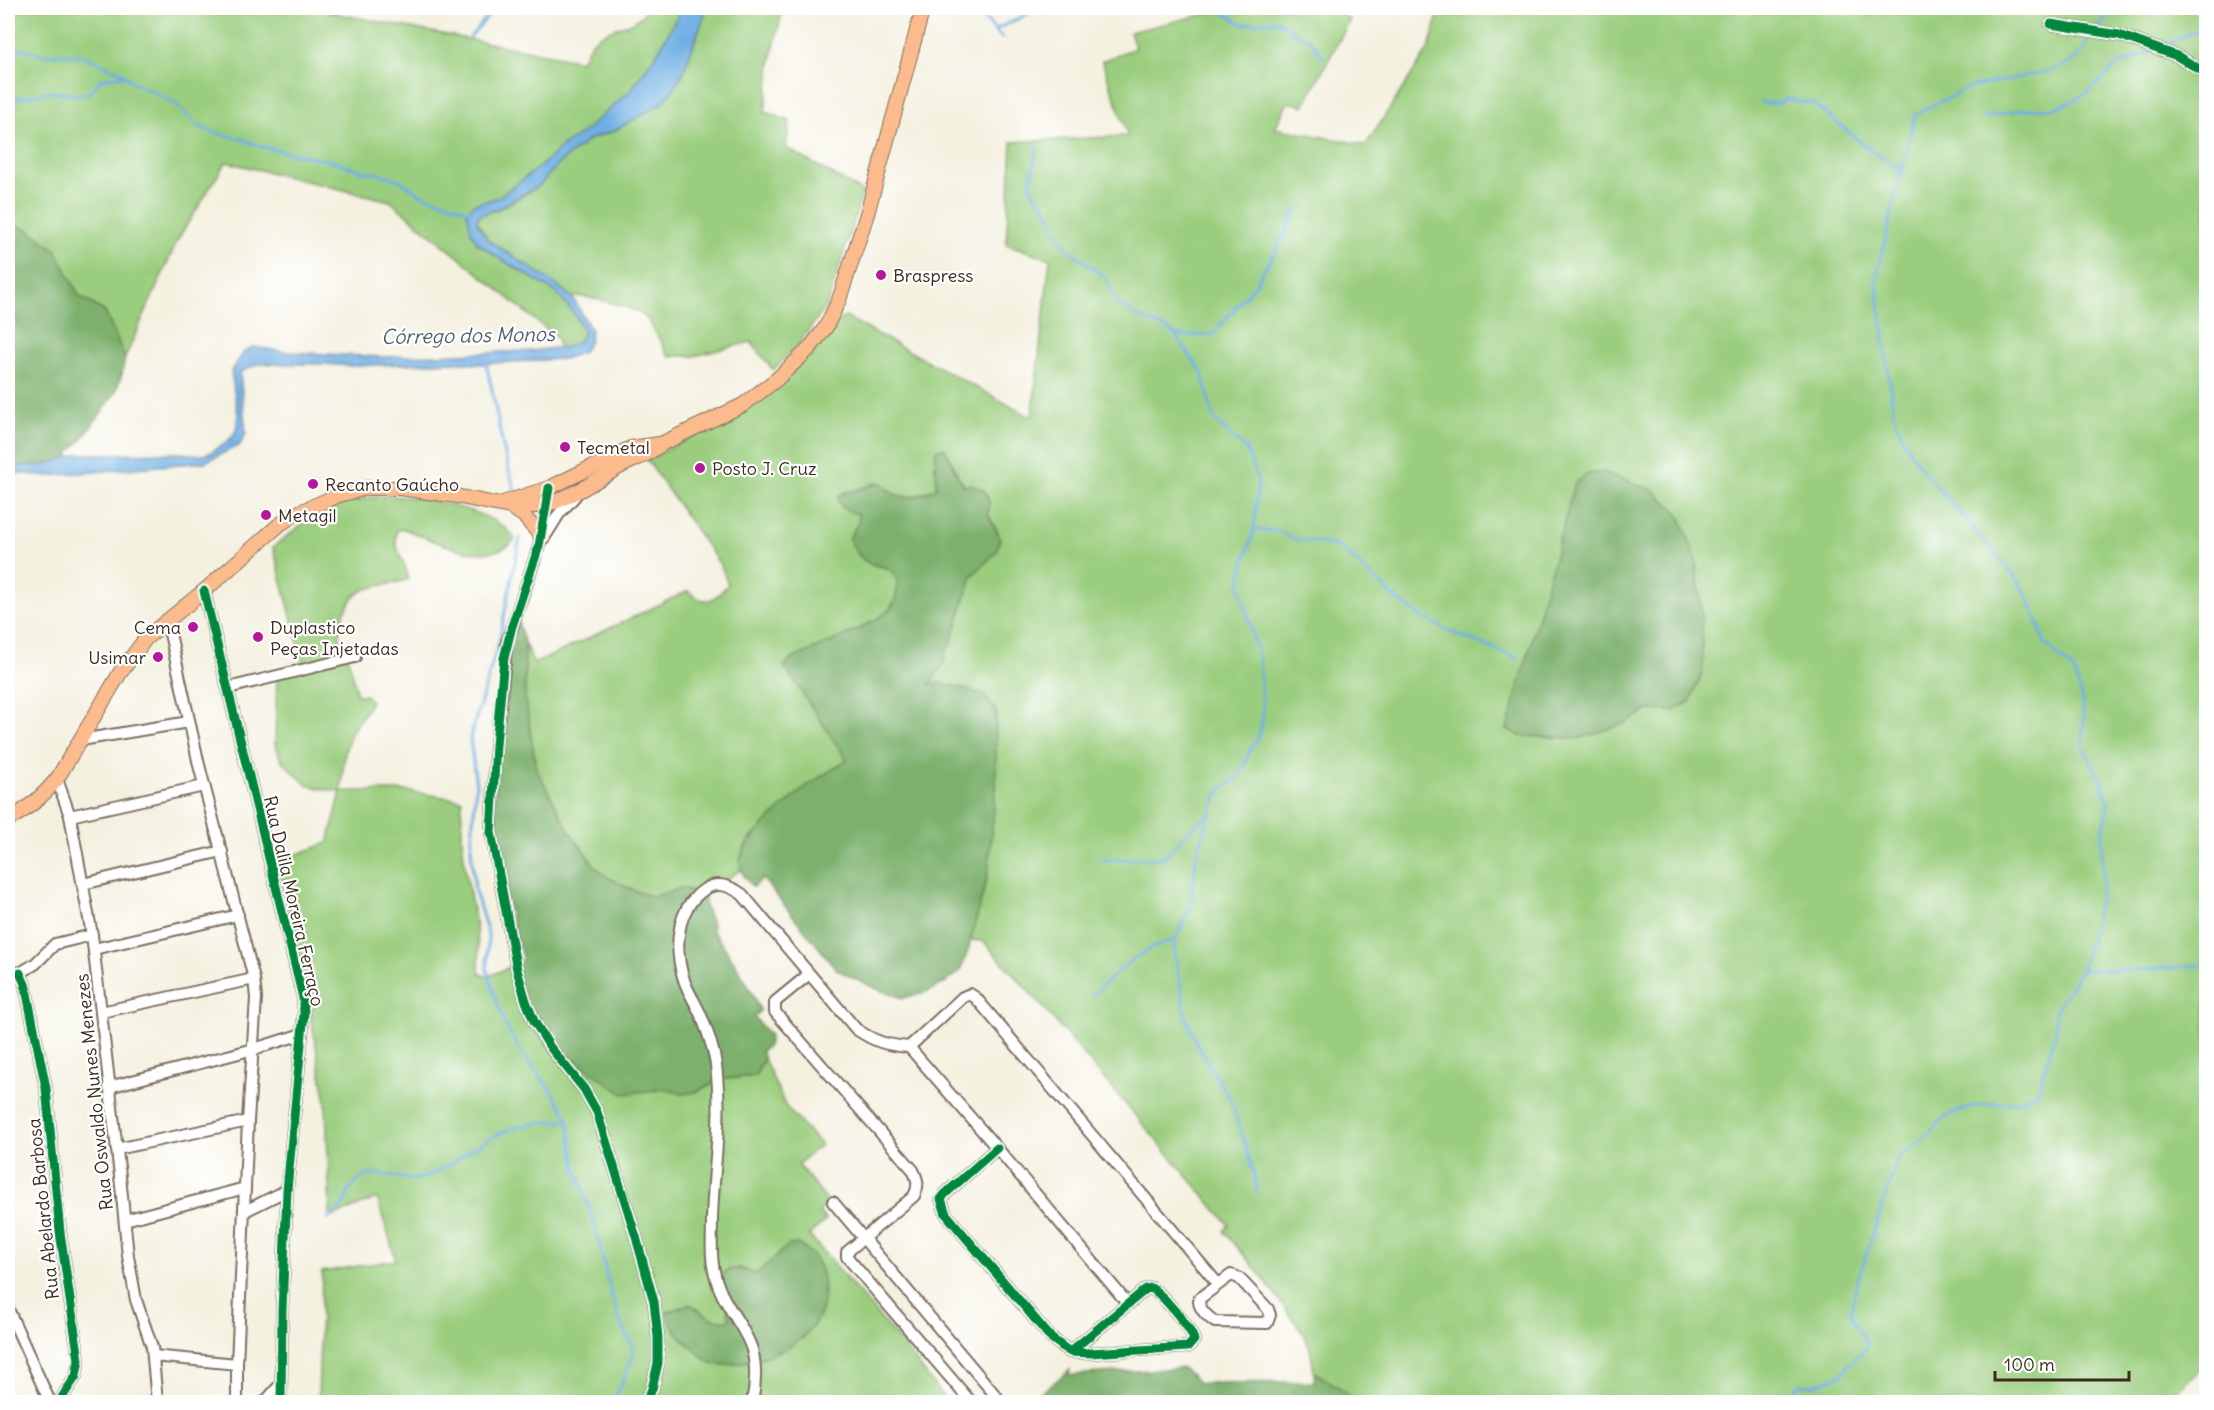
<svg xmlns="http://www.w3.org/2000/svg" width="2214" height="1410" font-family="Delius,sans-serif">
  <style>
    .green { fill: #9acd7d; stroke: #6a7c4e; stroke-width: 1.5; fill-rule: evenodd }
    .forest { fill: #7bb06c; stroke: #5b6d45; stroke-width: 1.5 }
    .water { fill: #70afe3; stroke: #566c80; stroke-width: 1.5 }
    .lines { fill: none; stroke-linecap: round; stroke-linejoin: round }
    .stream { stroke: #70afe3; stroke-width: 3 }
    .minor-casing { stroke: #7c7062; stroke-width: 14 }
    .major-casing { stroke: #7c7062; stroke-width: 16 }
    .minor { stroke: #fff; stroke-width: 10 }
    .major { stroke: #fbbb8c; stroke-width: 14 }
    .cycleway-casing { stroke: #fff; stroke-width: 13 }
    .cycleway { stroke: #00873e; stroke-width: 9 }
    .poi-dot { fill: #b5179e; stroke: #fff; stroke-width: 2 }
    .labels { text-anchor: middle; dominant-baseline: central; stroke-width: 4.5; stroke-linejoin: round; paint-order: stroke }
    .poi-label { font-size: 18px; fill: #3b2a1e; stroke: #fff; text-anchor: start }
    .street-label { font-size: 18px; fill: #3b2a1e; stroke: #fff }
    .water-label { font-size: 20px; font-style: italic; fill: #505f6d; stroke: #fff }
  </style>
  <rect width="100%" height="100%" fill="#fff"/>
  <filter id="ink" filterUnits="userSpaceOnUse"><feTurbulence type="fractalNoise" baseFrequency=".0167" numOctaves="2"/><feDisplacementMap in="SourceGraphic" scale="12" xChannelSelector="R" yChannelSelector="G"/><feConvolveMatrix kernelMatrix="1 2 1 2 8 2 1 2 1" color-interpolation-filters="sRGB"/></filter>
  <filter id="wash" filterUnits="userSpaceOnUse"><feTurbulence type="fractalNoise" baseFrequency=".008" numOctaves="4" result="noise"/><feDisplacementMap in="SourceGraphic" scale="24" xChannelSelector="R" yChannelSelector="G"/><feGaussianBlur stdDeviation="1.35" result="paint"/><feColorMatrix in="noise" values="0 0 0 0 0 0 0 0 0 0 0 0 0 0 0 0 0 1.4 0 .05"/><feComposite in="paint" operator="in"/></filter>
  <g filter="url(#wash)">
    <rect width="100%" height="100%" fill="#f4f1e0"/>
    <g class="green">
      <path d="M8,8h357l-36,4 252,49c5,-9 10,-21 20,-26 15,-10 34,-8 44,-24l-2,-3h39l-24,44 -27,39 -45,39 -25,17 -20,19 -44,32 -25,7 -5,7 10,31 20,14 59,35 20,24 8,17 -7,11 -18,5 -2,-11 -167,-137 -164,-39 -48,77 -53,119 -20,-46 -26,-16 -23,-46 -29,-21 -19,-4z"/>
      <path d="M707,8h76l-11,47 -7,57 25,9 -4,27 77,44 -36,113 -30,41 -24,24 -22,-28 -57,14h-26c-6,-11 -15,-32 -24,-40 -8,-8 -61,-22 -72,-19l-21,-16 -63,-41 -11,-20 3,-5 18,-6 26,-14 16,-10 18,-21 32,-25 18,-6 53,-29 9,-10 13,-21z"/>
      <path d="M1217,8h115l18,12 -46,86 -16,-4 -13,26 91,17 63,-97 11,-40h766v1357l-43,37h-809l-17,-16 -23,-14 -4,-23 -6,-15 -42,-57 -38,-46 5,-6 -186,-218 -60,-66 -12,-1 17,-67 8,-87v-75c-22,-14 -39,-30 -66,-27l1,-4 13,-19 1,-8 6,-10 21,-67 10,-12 16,-32 -10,-18 1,-6 -29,-26 -5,-14 -11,-20 -10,17 3,11 -1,12c-22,10 -38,15 -55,-5h-6l-18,8 -13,1 5,19 9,3 2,5 -11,20c6,7 11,16 17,22 7,7 22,3 28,13 7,10 2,31 -8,38 -24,19 -66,33 -94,47l-8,7 64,94 -43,27 -56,53c-6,10 -11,18 -7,29l-37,25 -24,-6 -28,9 -18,-6 -30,-15 -12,-12 -25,-35 -32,-61 -11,-72v-52l9,20 154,-73c17,16 27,10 40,-7l-7,-18 -74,-106 83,-43 103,-95 13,-5 183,99h3l18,-157 -44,-15 6,-102 116,-6 -26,-75 33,-13 -5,-16 88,-21zM1703,671l-43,38 -12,1 -11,6 -70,22 -47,-2z"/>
      <path d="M390,496c32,1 110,14 125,44 -29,29 -79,1 -111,-11l-7,1c-6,18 10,31 11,49 -10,5 -31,5 -44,11 -16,7 -28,35 -23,52 1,6 5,11 7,17 4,11 6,24 9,36h9l5,6c-5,13 -12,18 -18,29 -10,19 -10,41 -12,61h66l55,9c-1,22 0,45 3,66 5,36 16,71 14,107l8,4 27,-12 39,87 24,9 46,32 42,-4 17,5 13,-2 27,-13 33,-3 9,-17 22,48 35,38 -23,19 30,38 -9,10 7,8 -17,15 96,112 42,55h-629l4,-130 74,-12 -19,-62 -47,20 -4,-115 -23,-131 -25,-111 50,-18 13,-51 -33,-6 -26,-25 -7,-17 2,-73 26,-9 -30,-115 48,-37 37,-11zM777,1256l28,81c-19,11 -70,35 -92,26 -10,-4 -18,-13 -26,-20 -9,-9 -18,-18 -20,-31l22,-8c13,6 25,21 41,15l-2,-9 10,-43 18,7z"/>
    </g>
    <g class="forest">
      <path d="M8,225l19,4 29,21 23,46 26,16 20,46 -3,16 -6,18 -33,46 -14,15 -1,5 -24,7 -36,1z"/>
      <path d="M944,448c7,11 12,30 21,38l6,-2 14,7 4,11 -1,12 12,24 -3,13 -25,25 -21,67 -6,10v8l-15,23 12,-1 41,11 13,17v75l-8,87 -20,78 -8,20 -12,10 -19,10 -26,7 -24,-8 -42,-20 -74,-91 -10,8c-6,-7 -13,-14 -13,-24 -1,-21 49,-62 65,-75 13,-11 28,-19 42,-28l-63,-94 8,-7c27,-13 71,-29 95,-47 9,-7 14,-28 7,-38 -6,-8 -16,-8 -25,-11 -10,-4 -15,-15 -20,-24l10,-18 -1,-7c-10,-3 -20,-5 -20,-18 2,-2 40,-13 43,-13 17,20 34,16 55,5 1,-14 -2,-25 0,-38z"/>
      <path d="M1603,472l50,18 26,23 17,46 5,45 2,67 -13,31 -17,9 -25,-1 -24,14 -43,14 -61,-2 -13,-7 68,-246 11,-9z"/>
      <path d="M518,621l7,23v52l11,72 32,61 25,35 12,12 30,15 18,6 28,-9 24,6v12l8,20 -2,3c16,20 39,57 49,81l-6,7 16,19 -2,10 -7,5 3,8 -9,17 -33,3 -27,13 -12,2 -18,-5 -42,5 -46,-33 -24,-9 -21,-26 -7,-9 -11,-52 9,-5c-12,-39 -23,-81 -27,-121 -6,-69 9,-142 19,-211z"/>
      <path d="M797,1244c15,7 23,18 26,35 7,48 -28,71 -70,81 -11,2 -25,6 -37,4 -9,-1 -19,-12 -26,-19 -10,-9 -21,-19 -23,-33l22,-8c13,6 25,21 41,15l-11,-42c15,-14 20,-7 37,-3l33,-29z"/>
      <path d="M1183,1368l16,15 115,-1v-10l23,14 17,16h-325l41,-32 -1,5z"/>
    </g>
    <path class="water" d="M682,8h25l-24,65 -13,21 -9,10 -47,27 -24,8 -32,25 -18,21 -43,24 -17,6 -3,3v5l11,17 63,41 22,17 18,32 -1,11 -7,11 -19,7 -87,5 -21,-2 -104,4 -29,-2h-64l-11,4 -8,5 6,60 -6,12 -35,17 -158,14 -30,-3 -9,1v-8l36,-1 35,-11 101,-1 22,2 8,-2 20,-14 6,-8 2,-16 -7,-44 13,-19 9,-5 35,5 95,5 146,-6 43,-5 9,-7 3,-6 -8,-17 -20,-24 -59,-35 -20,-15 -6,-10 -4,-20 5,-7 25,-7 44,-32 20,-19 25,-17 44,-39 28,-39z"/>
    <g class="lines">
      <g class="stream">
        <path d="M976,8l26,30"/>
        <path d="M1216,8l26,16 36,-3 21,15 10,3 14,18"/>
        <path d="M2099,28l14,-20"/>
        <path d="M994,30l18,-8 26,-14"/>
        <path d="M470,37l25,-29"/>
        <path d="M8,47l24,4 12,4 24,-1 18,3 35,15 13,11 39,19 27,25 20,7 19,4 23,9 78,16 24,9h7l27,7 22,15 51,17"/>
        <path d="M2162,47l28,-14 16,-1"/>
        <path d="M8,100l42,-8 32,3 8,-3 11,-13 22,-3"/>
        <path d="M1761,102l17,2 8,-6 11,4h14l60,48 32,21"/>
        <path d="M1982,118l38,-8 34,-2 14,-5 18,-9 33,-30 35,-13"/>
        <path d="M1037,147l-7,40 19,25 9,21 10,16 38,29 10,24 19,13 34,15 7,6 26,37 11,43 7,10 26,23 12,31 -4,50 -11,36 -3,21 19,72 4,49 -1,14 -4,17 -9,13 -8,21 -7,8 -13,8 -8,16 -17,52 -5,49 -16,34 -1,8 12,70 13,30 32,53 22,70 5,22"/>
        <path d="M1176,336l36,-1 43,-50 23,-38 18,-36"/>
        <path d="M485,360c12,44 15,88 30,130"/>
        <path d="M1254,530l24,1 15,8 20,2 27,6 55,51 28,20 33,16 62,24"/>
        <path d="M520,538l-21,103 -29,97 6,47 -5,64 4,42 13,43 -1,35 10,34 9,23 15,26 34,44 13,22 8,50 18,54 17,72 8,24 14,29v10l-20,45"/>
        <path d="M1099,860l61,-2 5,-2 27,-28 17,-13"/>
        <path d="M2081,970h61l64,-5"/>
        <path d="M1092,996c24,-23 49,-49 83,-56"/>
        <path d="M328,1219c5,-5 12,-9 16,-16 5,-11 6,-19 18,-25 20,-11 43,7 63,-1 18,-6 32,-18 47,-28 33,-21 58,-28 96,-28"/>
        <path d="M1779,1402l8,-4 12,-14 13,1 30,-10 5,-9 19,-19 1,-3 -15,-27 -1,-7 5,-24 41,-126 4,-5 20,-14 25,-25 28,-10 43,-4 19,-9 3,-5 17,-56v-22l23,-36 12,-36 12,-57 -1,-44 7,-34 -8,-23 -18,-34v-40l-8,-34 -30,-29 -18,-49 -17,-23 -88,-102 -17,-25 -11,-29 -18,-136 39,-165 56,-27 83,-17 23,-12 18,-25"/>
      </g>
    </g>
  </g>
  <g filter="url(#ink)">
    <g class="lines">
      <g class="minor-casing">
        <g id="minor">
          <path d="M2051,24l68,11 58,21 29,17"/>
          <path d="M548,498l-9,48 -32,96 -11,103 -5,87 26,138 9,31 8,20 16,26 34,42 13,23 39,125 18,65 4,35v26l-6,26 -6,13"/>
          <path d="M544,538l15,-24 17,-19"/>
          <path d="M204,591l99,407 1,15 -17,177 -5,120 -1,92"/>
          <path d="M167,620l32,145 55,214 2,19 -8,123 -11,243v38"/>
          <path d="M228,688l127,-31"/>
          <path d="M81,740l108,-18"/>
          <path d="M57,779l13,37 22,119 28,241 8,80 8,44 16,47 5,55"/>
          <path d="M70,816l134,-30"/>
          <path d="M83,884l139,-33"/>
          <path d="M94,949l144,-34"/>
          <path d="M8,972l12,1"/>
          <path d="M20,973l5,11 21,104 14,144 19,128 -3,16 -17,26"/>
          <path d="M20,973l15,-9 20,-20 37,-9"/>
          <path d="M808,975l-33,27v10l138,158c5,10 6,16 1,26l-67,56v5l124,145"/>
          <path d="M101,1012l153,-33"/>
          <path d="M909,1047l54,-50 7,-3 6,4 242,286"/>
          <path d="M909,1047l88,101 131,156"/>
          <path d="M109,1087l145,-38 48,-15"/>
          <path d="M997,1148l-52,46 -4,5 5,15 105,124 19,14 20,1 98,-6 6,-7c-3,-12 -32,-46 -43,-52l-5,1 -76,63"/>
          <path d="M117,1149l131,-28"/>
          <path d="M833,1202l168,200"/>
          <path d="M245,1211l42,-21"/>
          <path d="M125,1220l120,-32"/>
          <path d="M1231,1275l8,3 29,31 2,6 -3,8 -52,-1c-7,-5 -17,-14 -16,-23z"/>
          <path d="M8,1309l42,93"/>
          <path d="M153,1356l84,8"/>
          <path d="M265,1402l15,-17"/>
          <path d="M752,1402c4,-17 5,-41 -2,-58 -10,-24 -29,-43 -35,-69 -5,-17 -3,-37 -3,-55 1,-48 10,-97 5,-145 -1,-21 -9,-43 -17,-62 -5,-11 -12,-21 -16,-33 -10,-31 -9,-71 21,-91 13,-8 25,-3 37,5l114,135c19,13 30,16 53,18"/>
        </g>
      </g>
      <g class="major-casing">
        <g id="major">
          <path d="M500,504l49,-16 82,-40 29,-4"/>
          <path d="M510,507l13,8 18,21"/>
          <path d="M8,820c20,-11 35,-23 49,-41l63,-106 26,-35 58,-47 75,-66 16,-11 44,-19 28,-7h32l52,7 59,12 29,-1 16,-4 27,-13 39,-23 26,-12 16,-11 80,-38 34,-26 32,-30 17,-22 13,-27 28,-86 56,-206"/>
        </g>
      </g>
      <use href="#minor" class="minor"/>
      <use href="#major" class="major"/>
      <g class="cycleway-casing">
        <g id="cycleway">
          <path d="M2051,24l68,11 58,21 29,17"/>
          <path d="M549,488l-10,58 -27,80 -8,32 -8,87 -5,87 26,138 9,31 8,20 16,26 34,42 13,23 39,125 18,65 4,35v26l-6,26 -6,13"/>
          <path d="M204,591l99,407 1,15 -17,177 -5,120 -1,92"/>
          <path d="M20,973l5,11 21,104 14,144 19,128 -3,16 -17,26"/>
          <path d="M997,1148l-52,46 -4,5 5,15 105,124 19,14 20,1 98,-6 6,-7c-3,-12 -32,-46 -43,-52l-5,1 -76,63"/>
        </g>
      </g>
      <use href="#cycleway" class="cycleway"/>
    </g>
  </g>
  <g class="poi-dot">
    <circle cx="881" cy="275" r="6"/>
    <circle cx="565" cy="447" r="6"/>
    <circle cx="700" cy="468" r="6"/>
    <circle cx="313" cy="484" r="6"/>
    <circle cx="266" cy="515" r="6"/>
    <circle cx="193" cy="627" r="6"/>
    <circle cx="258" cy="637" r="6"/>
    <circle cx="158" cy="657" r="6"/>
  </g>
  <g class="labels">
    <g class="poi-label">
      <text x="893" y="275">Braspress</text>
      <text x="577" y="447">Tecmetal</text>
      <text x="712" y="468">Posto J. Cruz</text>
      <text x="325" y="484">Recanto Gaúcho</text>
      <text x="278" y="515">Metagil</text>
      <text x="181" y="627" text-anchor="end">Cema</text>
      <text x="270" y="627">Duplastico<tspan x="270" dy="21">Peças Injetadas</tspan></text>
      <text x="146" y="657" text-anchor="end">Usimar</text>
    </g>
    <g class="street-label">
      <text transform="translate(294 901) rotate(77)">Rua Dalila Moreira Ferraço</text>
      <text transform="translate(94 1092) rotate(-96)">Rua Oswaldo Nunes Menezes</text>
      <text transform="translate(43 1209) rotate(-96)">Rua Abelardo Barbosa</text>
    </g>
    <g class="water-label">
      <text transform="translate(468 335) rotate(-1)">Córrego dos Monos</text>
    </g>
  </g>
  <rect width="2214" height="1410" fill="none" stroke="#fff" stroke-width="30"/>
  <path d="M1995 1371v9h134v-9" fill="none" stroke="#3b2a1e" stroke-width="3"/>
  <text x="2004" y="1371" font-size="18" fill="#3b2a1e" stroke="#ffffff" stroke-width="4.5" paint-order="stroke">100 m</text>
</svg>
